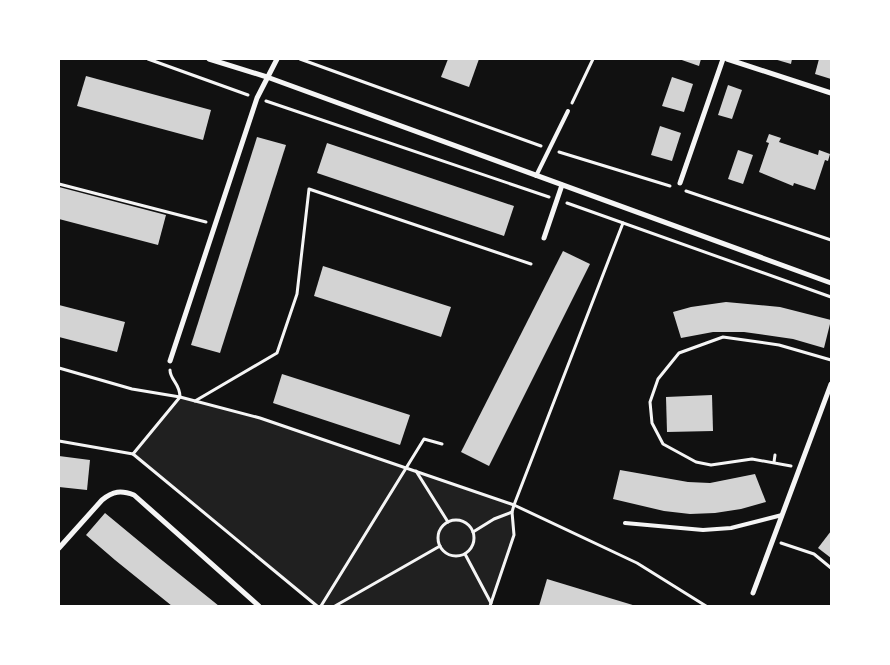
<svg xmlns="http://www.w3.org/2000/svg" width="890" height="665" font-family="'IBM Plex Sans',sans-serif">
  <style>
    .green { fill: #202020 }
    .building { fill: #d3d3d3 }
    .lines { fill: none; stroke-linecap: round; stroke-linejoin: round }
    .path { stroke: #f5f5f5; stroke-width: 3 }
    .service { stroke: #f5f5f5; stroke-width: 4 }
    .minor { stroke: #f5f5f5; stroke-width: 5 }
  </style>
  <rect width="100%" height="100%" fill="#111"/>
  <path class="green" d="M180,397l80,21 254,87 -2,7 2,23 -24,71h-173l-184,-152z"/>
  <g class="building">
    <path d="M448,59h31l-10,28 -28,-10z"/>
    <path d="M679,59h22l-2,7z"/>
    <path d="M774,59h18l-1,5z"/>
    <path d="M819,59h12v20l-16,-5z"/>
    <path d="M86,76l125,34 -8,30 -126,-34z"/>
    <path d="M672,77l21,7 -9,28 -22,-6z"/>
    <path d="M728,85l14,5 -10,29 -14,-4z"/>
    <path d="M660,126l21,7 -9,28 -21,-6z"/>
    <path d="M769,134l12,4 -2,4 39,13 1,-5 11,4 -2,7 -3,-1 -10,30 -21,-7 -1,3 -34,-14 10,-29 -3,-1z"/>
    <path d="M257,137l29,8 -66,208 -29,-8z"/>
    <path d="M327,143l187,63 -10,30 -187,-63z"/>
    <path d="M738,150l15,5 -10,29 -15,-5z"/>
    <path d="M59,187l107,28 -8,30 -99,-26z"/>
    <path d="M563,251l27,13 -101,202 -28,-14z"/>
    <path d="M323,266l128,41 -10,30 -127,-41z"/>
    <path d="M726,302l54,5 51,13 -7,28 -31,-9 -49,-7h-31l-32,6 -8,-26 18,-5z"/>
    <path d="M59,305l66,17 -8,30 -58,-15z"/>
    <path d="M282,374l128,41 -10,30 -127,-42z"/>
    <path d="M712,395l1,36 -46,1 -1,-35z"/>
    <path d="M59,456l31,4 -3,30 -28,-3z"/>
    <path d="M620,470l68,12 22,1 45,-9 11,28 -25,7 -26,4 -25,1 -26,-3 -51,-12z"/>
    <path d="M105,513l58,48 56,45h-47l-57,-46 -29,-25z"/>
    <path d="M831,531v27l-13,-10z"/>
    <path d="M547,579l89,27h-97z"/>
  </g>
  <g class="lines">
    <g class="path">
      <path d="M148,59l100,36"/>
      <path d="M300,59l241,87"/>
      <path d="M266,101l283,96"/>
      <path d="M572,103l21,-44"/>
      <path d="M559,152l111,34"/>
      <path d="M59,184l147,38"/>
      <path d="M686,191l145,49"/>
      <path d="M567,203l264,94"/>
      <path d="M59,368l73,21 48,8 80,21 254,87 123,58 69,43"/>
      <path d="M195,401l82,-48 20,-59 12,-105 222,75"/>
      <path d="M59,441l74,13 47,-57c0,-14 -10,-17 -10,-27"/>
      <path d="M133,454l184,152"/>
      <path d="M774,462l1,-7"/>
      <path d="M791,466l-39,-7 -41,6 -15,-3 -33,-18 -11,-21 -2,-21 8,-23 21,-26 44,-16 56,8 52,15"/>
      <path d="M416,471l32,51"/>
      <circle cx="456" cy="538" r="18"/>
      <path d="M473,532l21,-13 18,-7"/>
      <path d="M781,543l33,11 17,14"/>
      <path d="M465,554l26,49"/>
      <path d="M321,606l103,-167 18,5"/>
      <path d="M335,606l105,-60"/>
      <path d="M490,606l24,-71 -2,-23 2,-7 109,-282"/>
    </g>
    <g class="service">
      <path d="M536,176l32,-65"/>
      <path d="M625,523l78,7 28,-2 51,-13"/>
    </g>
    <g class="minor">
      <path d="M209,59l58,18 564,206"/>
      <path d="M727,59l104,34"/>
      <path d="M680,183l43,-124"/>
      <path d="M544,238l18,-53"/>
      <path d="M170,361l87,-263 20,-39"/>
      <path d="M59,548l43,-48c11,-9 19,-10 32,-5l125,111"/>
      <path d="M753,593l78,-209"/>
    </g>
  </g>
  <rect width="890" height="665" fill="none" stroke="#ffffff" stroke-width="120"/>
</svg>
